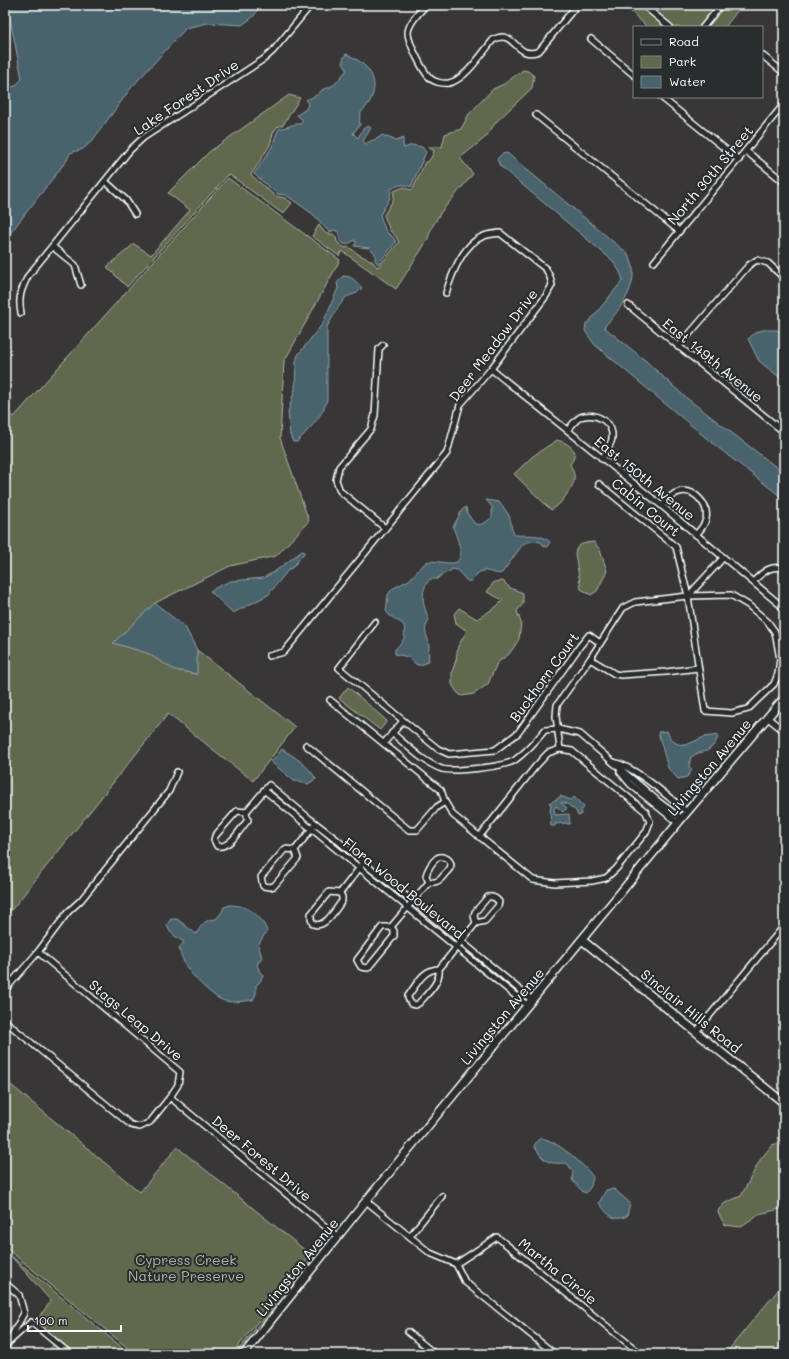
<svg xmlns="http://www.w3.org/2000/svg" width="789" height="1359" font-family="Mali,sans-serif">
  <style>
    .green { fill: #60684e; stroke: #b0b4a6 }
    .water { fill: #49636d; stroke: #92a1a7 }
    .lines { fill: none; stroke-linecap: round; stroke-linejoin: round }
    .street-casing { stroke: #fff; stroke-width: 8 }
    .secondary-casing { stroke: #fff; stroke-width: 10 }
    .street { stroke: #2a2d2e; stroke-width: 5 }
    .secondary { stroke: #2a2d2e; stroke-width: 7 }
    .labels { text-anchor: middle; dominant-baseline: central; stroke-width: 4; stroke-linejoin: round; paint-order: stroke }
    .street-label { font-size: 14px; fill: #fff; stroke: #2a2d2e }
    .park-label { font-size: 14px; fill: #b0b4a6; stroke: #2a2d2e }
  </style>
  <rect width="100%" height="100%" fill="#383636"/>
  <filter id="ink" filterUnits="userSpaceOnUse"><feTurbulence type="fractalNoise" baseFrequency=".025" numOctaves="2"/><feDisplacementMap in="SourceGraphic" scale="8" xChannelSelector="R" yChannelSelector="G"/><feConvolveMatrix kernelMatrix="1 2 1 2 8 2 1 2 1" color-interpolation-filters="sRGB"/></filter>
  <g filter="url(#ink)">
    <g class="green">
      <path d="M624,5h118l-17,22h-78z"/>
      <path d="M523,70l5,1 6,5 -2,12 -36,34 -10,15 -26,21 13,16 -32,38 -9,15 -5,14 -31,48 -54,-38 -3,5 -27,-20 7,-11 7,9h7l3,3 1,5 8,6 4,-1 9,7 14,7 5,6 2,-1 20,-24 -4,-7 -5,-4 -6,-16 9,-15 1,-9 10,-4 6,3 3,-1 12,-27h3l4,-6 2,-5 -6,-4h14l3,-13 16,-5 8,-15 24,-25 11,-5z"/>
      <path d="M289,95l11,3 -17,27 -6,2 -4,6 -3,12 -19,30 24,21 10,2 7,5 -9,11 -53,-39h-2l-101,112 -20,-20 27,-23 17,11 39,-45 -22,-17 41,-41z"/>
      <path d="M228,178l112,82 -56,102 -4,76 29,83 -33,35 -46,10 -75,37 -41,40 33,10 28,17 21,4 1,-24 98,77 -42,54 -85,-67 -163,204v-508l9,7z"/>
      <path d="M557,440c8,2 13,5 18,12l-2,8 -3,4c7,14 5,18 -3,30 -5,7 -8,12 -16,16l-37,-36 19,-18z"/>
      <path d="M594,542l6,8 7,21 -10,20 -6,4 -10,-6 -6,-36c2,-10 10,-10 19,-11z"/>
      <path d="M503,581l7,7 13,5v11l-6,7 4,12 -2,16 -5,8 -5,7 -12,9 -9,21 -14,10 -13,2 -5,-5 -4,-7v-12l4,-12 2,-14 9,-15 -11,-8 -2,-9 5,-6 18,11 19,-12 7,-7 -16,-8 7,-10z"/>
      <path d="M348,687l39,34 -7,9 -41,-32z"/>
      <path d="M5,1080l135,112 37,-45 134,108 -79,99h-97l-130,-107z"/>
      <path d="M784,1141v63l-4,5 -21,5 -19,13 -15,-2 -7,-12 1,-4 6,-6 16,-7 19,-36 12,-15z"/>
      <path d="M10,1255l120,99h-54l-40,-33 15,-20z"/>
      <path d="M313,1257l3,2 -77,95h-4z"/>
      <path d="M784,1283v71h-59z"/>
      <path d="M53,1345l12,9h-19z"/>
    </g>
    <g class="water">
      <path d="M5,5h256l-8,12 -11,8 -34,-2 -22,5 -55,60 -39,53 -9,8 -13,4 -3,7 -62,80v-151l10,-3 7,-7 -12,-60 -5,-7z"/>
      <path d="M346,54c22,9 36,26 23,49 -6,9 -11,8 -9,22l-7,8 5,5 5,-9 5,-3 3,2 -8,13 2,3c6,-4 12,-4 17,-9l15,6 6,-3v7l1,3 8,-3 10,2 4,5 -15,35c-8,-4 -12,-2 -20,2l-1,9 -10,17 6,17 7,5 3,5 -18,22 -3,-4v-7l-6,-5 -15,-2 2,-3 -1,-3 -9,5 -6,-4 -1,-8 -4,-3 -6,2 -15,-17 -28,-20 -9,-1 -23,-20 18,-27 4,-12 3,-6 17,-5h4l3,-3 -6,-6 9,-6 2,-5 -2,-4 11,-5 6,-6 5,-1 7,-4 11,-13v-3l-3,-5v-4z"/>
      <path d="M507,153l121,101c2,4 5,10 5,15 2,22 -15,43 -29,58l42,34 38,35 100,77v26l-73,-57 -116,-97 -10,-14 1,-8h2l35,-43 -3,-8 -7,-11 -113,-95 -3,-7 5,-5z"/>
      <path d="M343,276c9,0 13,5 19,12l-5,5 -11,4 -7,9 -12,21v73c-4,16 -19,30 -30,42h-4l-3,-7 -2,-23 7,-23 1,-27 2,-7 25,-32 15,-35 -1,-5z"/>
      <path d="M762,330h15l7,5v46l-25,-20 -11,-22 8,-7z"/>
      <path d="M486,500l13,2c3,4 8,9 10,14 3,6 1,13 6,19 11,1 26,-2 35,7l-3,5 -3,-1 -3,-4c-7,-1 -12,-1 -18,2l-21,29c-8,3 -17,-7 -25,1 -2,2 -3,5 -6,7h-4l-10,-11 -5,-1 -3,3 -5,1 -7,6h-7c-11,13 -7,27 -1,40 -7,15 -2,12 0,26 0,5 -1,10 0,16l-1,-1v2l-7,3h-4l-9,-8 -13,-3v-5c11,-11 10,-10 9,-24l-15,-10 -3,-4 2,-16 4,-6 17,-9 17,-18c9,-2 16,1 25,1 18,1 5,-27 2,-36l9,-17 4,-3 1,6 7,10c7,4 13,-1 18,-6v-10z"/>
      <path d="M302,551l3,1 -13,16 -3,1 -21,26 -35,18 -23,-22 9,-5 12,-5 32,-3 11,-6z"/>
      <path d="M155,603l30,24 12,23v24l-22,-4 -28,-17 -34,-10z"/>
      <path d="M667,731l4,9 7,4 8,1 18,-8 15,-2 -5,10 -7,6 -9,2 -7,4 -2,9 3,4 -5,7 -9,2 -10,-11 -10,-36z"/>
      <path d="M282,749c13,8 26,16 34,30l-8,5 -14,-3 -23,-19z"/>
      <path d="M560,796l11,4 3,-3 10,10 -3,4v4l-3,1 -2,-5 -9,-7 -5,-2 -1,1 6,5 -4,4 -7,-6 -2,3 1,6 14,-1 1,10h-3v-1l-12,1v2h-4l-1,-13 1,-8 -2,-2 10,-5z"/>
      <path d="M230,905c18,0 31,10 37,26l-9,14 4,12 -5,8 3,7 3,3 -3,7 -4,3v9l-3,6c-9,1 -18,3 -28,1 -11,-2 -33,-25 -39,-35 -3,-5 -5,-11 -7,-17l5,-7c-8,-5 -16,-9 -17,-18l4,-5h6l19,15c7,-10 7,-14 20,-15l6,-7 2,-5z"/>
      <path d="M541,1138c15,2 43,26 52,39l-2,9 -5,7 -3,-1 -11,-12 1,-8 -6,-9c-19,1 -22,0 -33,-17l3,-5z"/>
      <path d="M614,1189l16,14 -3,13c-14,7 -20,-3 -28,-13l7,-13z"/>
    </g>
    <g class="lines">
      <g class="street-casing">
        <g id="street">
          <path d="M426,5c-6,7 -18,18 -18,28 0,9 15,38 21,44 4,5 14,7 20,6 16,-3 34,-31 44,-43 22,-13 22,21 46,11l38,-46"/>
          <path d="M643,5l27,22"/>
          <path d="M703,27l18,-22"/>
          <path d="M591,39l43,36"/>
          <path d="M762,55l22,18"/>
          <path d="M661,97l78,63"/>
          <path d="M536,115l143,116"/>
          <path d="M746,151l38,31"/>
          <path d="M105,181l21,19 9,14"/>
          <path d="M53,247l22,18 6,20"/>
          <path d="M654,262l130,-158"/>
          <path d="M628,305l156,127"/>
          <path d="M21,313c-3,-16 0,-23 7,-37l102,-126 13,-12 121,-79 9,-8 38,-46"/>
          <path d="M383,345l-4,4 -4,66 -4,14 -32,38 -3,13 4,11 45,37"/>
          <path d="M678,347l71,-82 8,-5 11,3 16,15"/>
          <path d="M491,369l171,137 122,102"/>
          <path d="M568,430c4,-5 9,-13 16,-14 14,-3 30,7 28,23 -2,7 -6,13 -10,20"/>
          <path d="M599,484l77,63 12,49 17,115 27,2 16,-4 26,-25 4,-10 2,-15 -5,-27 -7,-10 -20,-17 -17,-10 -43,1"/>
          <path d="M662,506c4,-5 9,-12 17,-14 15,-4 30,12 27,27 -1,6 -6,11 -10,16"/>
          <path d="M753,582c9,-9 17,-18 31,-13"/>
          <path d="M375,622l-36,46 99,81 11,5 46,-4 23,-17 62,-87 9,-11 11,8"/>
          <path d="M269,656l15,-4 163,-199 13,-48 31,-36 55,-73 6,-11 -2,-8 -4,-8 -46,-36c-5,1 -11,1 -16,3 -20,7 -32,37 -38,57"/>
          <path d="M590,659l25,15 6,1 45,-3 32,-4"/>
          <path d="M330,700l111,90 4,12 8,13 80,65 22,3 37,-2 14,-3 10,-9 30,-37 4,-10 -4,-10 -74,-61 -12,-2 -4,-33 1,-11 33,-46 33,-51 12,-6 53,-6 35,-38"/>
          <path d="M768,718l16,13"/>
          <path d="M392,733c15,12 32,30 50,36 11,3 63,-2 73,-9 11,-8 21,-19 30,-30l13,-1 22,5 79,68 23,17"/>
          <path d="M384,743l19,-22"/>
          <path d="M306,745l103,85h8l20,-23 8,-5"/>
          <path d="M613,762c23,5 55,35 74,50"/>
          <path d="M620,772l10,12 48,39"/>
          <path d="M264,790l264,216"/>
          <path d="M246,812l-9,-1 -22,25 -1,4 3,6c13,3 23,-17 31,-26l-2,-8 23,-27 41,34 26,20 35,30 43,33 118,98"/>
          <path d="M479,837l56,-70 13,-14 12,-4"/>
          <path d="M295,850l-10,-1 -24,28 2,9 7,1 4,-1 24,-28 -3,-8 19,-24"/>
          <path d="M340,893l-11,-1 -18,22v5l2,5c12,5 22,-14 29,-23v-4l-2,-4 21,-27"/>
          <path d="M391,927h-9l-25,33 4,7 7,1 26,-32v-5l-3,-4 38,-45c7,1 11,-1 15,-7 2,-2 5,-5 6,-7 4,-7 -7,-14 -13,-10 -5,4 -10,12 -11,18l3,6"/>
          <path d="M439,969c-16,0 -22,15 -31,27v2l3,6 5,1 3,-2c8,-9 22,-21 20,-34l37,-46 9,-2 13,-15 1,-4c-3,-4 -6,-6 -11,-5l-13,15 -1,4 2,7"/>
          <path d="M5,990l33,-38 30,-40 13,-12 88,-109 8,-19"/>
          <path d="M5,1021l126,104 9,2 10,-5 20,-25 8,-12 2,-13 -142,-120"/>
          <path d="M696,1032l88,-106"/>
          <path d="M170,1097l168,140"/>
          <path d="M366,1201l64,52 26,11"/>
          <path d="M410,1236l32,-40"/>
          <path d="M5,1283l14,12 5,18 -16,30 -3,4"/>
          <path d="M408,1332l27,22"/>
          <path d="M8,1343l23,-21 39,32"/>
          <path d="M555,1354l-90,-72 -9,-18 41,-27 144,117"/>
        </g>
      </g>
      <g class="secondary-casing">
        <g id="secondary">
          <path d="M582,940l202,163"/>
          <path d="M244,1354l122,-153 321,-389 97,-114"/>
        </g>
      </g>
      <use href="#street" class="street"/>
      <use href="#secondary" class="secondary"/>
    </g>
  </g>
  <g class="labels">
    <g class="street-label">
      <text transform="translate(186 97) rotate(-34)">Lake Forest Drive</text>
      <text transform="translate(710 175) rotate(-50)">North 30th Street</text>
      <text transform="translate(493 345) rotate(-53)">Deer Meadow Drive</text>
      <text transform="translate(713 360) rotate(39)">East 149th Avenue</text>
      <text transform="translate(645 478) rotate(39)">East 150th Avenue</text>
      <text transform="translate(646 507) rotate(39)">Cabin Court</text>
      <text transform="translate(544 677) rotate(-54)">Buckhorn Court</text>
      <text transform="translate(709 767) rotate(-50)">Livingston Avenue</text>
      <text transform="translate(404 888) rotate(39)">Flora Wood Boulevard</text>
      <text transform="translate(691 1011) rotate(39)">Sinclair Hills Road</text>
      <text transform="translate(502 1016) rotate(-50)">Livingston Avenue</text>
      <text transform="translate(136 1020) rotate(40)">Stags Leap Drive</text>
      <text transform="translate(262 1158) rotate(40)">Deer Forest Drive</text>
      <text transform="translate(297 1267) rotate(-51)">Livingston Avenue</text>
      <text transform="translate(558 1271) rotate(39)">Martha Circle</text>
    </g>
    <g class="park-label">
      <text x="186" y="1259">Cypress Creek<tspan x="186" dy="16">Nature Preserve</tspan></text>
    </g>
  </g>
  <rect width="789" height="1359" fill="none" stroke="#2a2d2e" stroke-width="20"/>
  <rect x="10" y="10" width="769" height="1339" fill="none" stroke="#fff" stroke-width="1.5" filter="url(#ink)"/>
  <rect x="633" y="26" width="130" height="72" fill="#2a2d2e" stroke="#7f8182"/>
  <rect x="641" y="39" width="20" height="6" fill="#2a2d2e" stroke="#7f8182"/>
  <text x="669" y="46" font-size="12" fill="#ffffff">Road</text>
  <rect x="641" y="56" width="20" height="12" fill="#60684e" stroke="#7f8182"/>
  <text x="669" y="66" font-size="12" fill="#ffffff">Park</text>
  <rect x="641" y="76" width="20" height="12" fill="#49636d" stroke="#7f8182"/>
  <text x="669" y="86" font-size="12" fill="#ffffff">Water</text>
  <path d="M28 1325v6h93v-6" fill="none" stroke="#ffffff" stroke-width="2"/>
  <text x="34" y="1325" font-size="12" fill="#ffffff" stroke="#2a2d2e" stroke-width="3" paint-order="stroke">100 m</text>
</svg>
